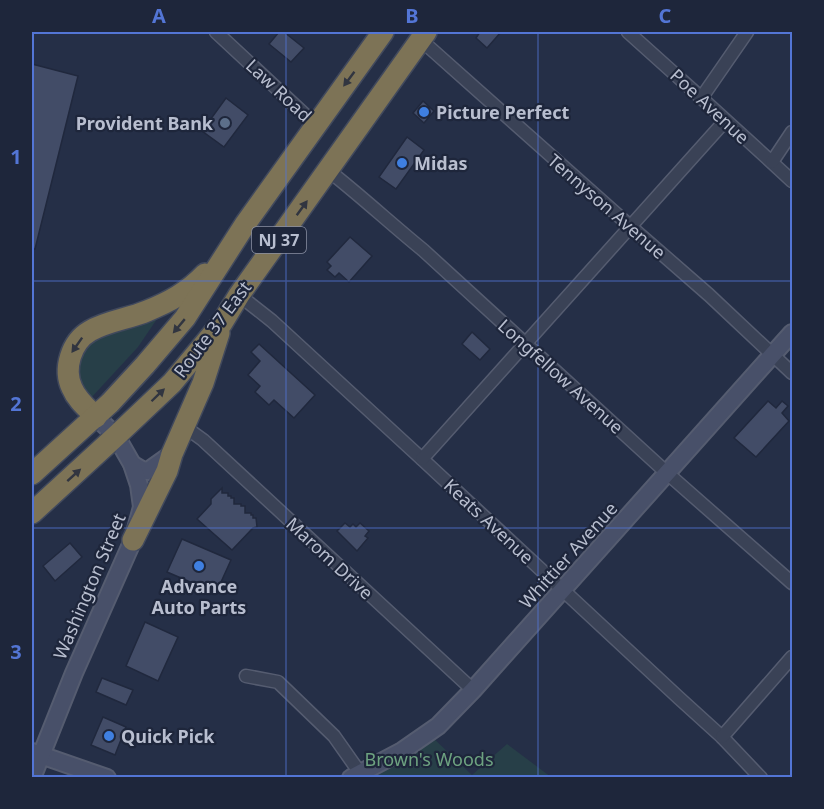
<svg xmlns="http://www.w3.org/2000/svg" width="824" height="809" font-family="'Noto Sans',sans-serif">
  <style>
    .green { fill: #273f48 }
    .building { fill: #424c67; stroke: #20283d; stroke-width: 1.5 }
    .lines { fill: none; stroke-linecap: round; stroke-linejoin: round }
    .street-casing { stroke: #555c70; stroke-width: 15 }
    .secondary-casing { stroke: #555c70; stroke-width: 20 }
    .highway-casing { stroke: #41495d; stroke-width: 24 }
    .street { stroke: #3a4256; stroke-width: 12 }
    .secondary { stroke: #485069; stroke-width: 16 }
    .highway { stroke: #7d7356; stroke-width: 21 }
    .oneway { fill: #313540 }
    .grid { fill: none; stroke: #5375d5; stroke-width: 1.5; stroke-opacity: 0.55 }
    .shop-dot { fill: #3f7fe0; stroke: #1e263b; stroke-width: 2 }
    .service-dot { fill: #5c6f8a; stroke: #1e263b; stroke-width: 2 }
    .labels { text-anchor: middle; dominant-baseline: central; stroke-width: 4.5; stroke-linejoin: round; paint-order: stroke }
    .shield { fill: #1e263b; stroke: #8a90a3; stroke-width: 1.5 }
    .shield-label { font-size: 16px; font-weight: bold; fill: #b8becf }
    .street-label { font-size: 18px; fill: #b8becf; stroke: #1e263b }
    .poi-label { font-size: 18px; font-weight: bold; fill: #b8becf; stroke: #1e263b; text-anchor: start }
    .park-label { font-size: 18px; fill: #6da280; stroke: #1e263b }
    .neatline { fill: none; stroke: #5375d5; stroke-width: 2 }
    .grid-label { font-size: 20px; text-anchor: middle; font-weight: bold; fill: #5375d5 }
  </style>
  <rect width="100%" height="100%" fill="#252f47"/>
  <g class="green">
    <path d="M159,316l-21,31 -48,52 -13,-23 5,-26 14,-12z"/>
    <path d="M430,735l42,40 35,-31 44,33 -186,1z"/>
  </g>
  <g class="building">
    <path d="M279,32h5l20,16 -13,14 -22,-18z"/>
    <path d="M480,32h21l-14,16 -11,-10z"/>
    <path d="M32,64l46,12 -43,173h-3z"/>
    <path d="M226,98l22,17 -24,32 -22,-16z"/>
    <path d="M423,101l11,10 -10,12 -11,-10z"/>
    <path d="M407,137l17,13 -28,39 -17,-12z"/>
    <path d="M350,237l22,19 -23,26 -10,-9 -4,4 -8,-7 4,-4 -4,-4z"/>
    <path d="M472,332l18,17 -10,11 -18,-16z"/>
    <path d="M259,344l56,51 -21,23 -20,-18 -5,5 -14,-13 5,-6 -12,-11 12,-14 -9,-9z"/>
    <path d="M768,401l8,7 6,-7 6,5 -6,7 7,8 -33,36 -22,-19z"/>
    <path d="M222,488v5h6v3h3v2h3v6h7v2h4v7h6v2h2v3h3l1,9 -4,1 -21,22 -35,-31 14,-15v-5z"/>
    <path d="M345,523l5,4 3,-3 3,3 4,-4 9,8 -4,5 3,2 -11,13 -20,-20z"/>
    <path d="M182,539l49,21 -15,33 -49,-21z"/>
    <path d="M70,543l12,14 -27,24 -12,-15z"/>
    <path d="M145,622l33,15 -20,44 -32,-15z"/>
    <path d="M102,678l31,12 -7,15 -30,-13z"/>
    <path d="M103,717l23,10 -11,28 -24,-10z"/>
  </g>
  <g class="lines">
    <g class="street-casing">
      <g id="street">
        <path d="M216,32l100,93"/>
        <path d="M628,32c55,49 110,99 164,149"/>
        <path d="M421,40l209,186 79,69 83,78"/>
        <path d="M702,97l45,-65"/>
        <path d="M772,162l20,-30"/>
        <path d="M329,171c32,25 62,53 94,79l244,223 125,110"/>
        <path d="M239,295l33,26 150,138 257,239 43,39 39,41"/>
        <path d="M185,427l18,13 270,250"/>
        <path d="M422,459l303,-338"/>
        <path d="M246,676l32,6 56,54 26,37"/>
        <path d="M722,737l70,-80"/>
      </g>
    </g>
    <g class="secondary-casing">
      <g id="secondary">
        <path d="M132,464l10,6 6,1 24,-17"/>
        <path d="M32,752l75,26"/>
        <path d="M32,778l42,-105 59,-133 9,-33 -3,-22 -7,-21 -16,-28 -20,-19"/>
        <path d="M351,778l51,-27 36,-25 35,-36 319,-357"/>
      </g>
    </g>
    <g class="highway-casing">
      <g id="highway">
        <path d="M96,417c-9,-9 -19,-17 -24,-29 -9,-19 -1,-46 18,-57 17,-10 38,-12 57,-20 22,-9 41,-19 58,-37"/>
        <path d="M32,474l78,-71 35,-38 40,-47 61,-95 137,-191"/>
        <path d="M32,513l84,-77 56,-53 50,-60 17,-28 187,-263"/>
        <path d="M133,540l34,-69 5,-17 31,-71 16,-50"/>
      </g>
    </g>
    <use href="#street" class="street"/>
    <use href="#secondary" class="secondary"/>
    <use href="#highway" class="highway"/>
  </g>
  <defs><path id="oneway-solid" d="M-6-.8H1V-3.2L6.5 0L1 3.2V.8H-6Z" transform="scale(1.5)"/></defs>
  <g class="oneway">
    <use href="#oneway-solid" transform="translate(349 79) rotate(127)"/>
    <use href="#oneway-solid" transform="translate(302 208) rotate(-54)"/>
    <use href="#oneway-solid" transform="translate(179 326) rotate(130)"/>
    <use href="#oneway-solid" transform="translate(77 345) rotate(125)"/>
    <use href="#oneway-solid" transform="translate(158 395) rotate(-44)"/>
    <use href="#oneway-solid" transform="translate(74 475) rotate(-42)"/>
  </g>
  <path class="grid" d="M286,32v746M538,32v746M32,281h760M32,528h760"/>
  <g class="shop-dot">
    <circle cx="424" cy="112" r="6"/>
    <circle cx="402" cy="163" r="6"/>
    <circle cx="199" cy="566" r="6"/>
    <circle cx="109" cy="736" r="6"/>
  </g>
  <circle class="service-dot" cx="225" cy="123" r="6"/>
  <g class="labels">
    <rect class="shield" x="252" y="227" width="54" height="26" rx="4.5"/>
    <g class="shield-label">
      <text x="279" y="240">NJ 37</text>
    </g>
    <g class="street-label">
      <text transform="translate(279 90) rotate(43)">Law Road</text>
      <text transform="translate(710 106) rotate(43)">Poe Avenue</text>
      <text transform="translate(607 206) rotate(41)">Tennyson Avenue</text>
      <text transform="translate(212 329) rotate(-53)">Route 37 East</text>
      <text transform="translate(561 376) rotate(42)">Longfellow Avenue</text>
      <text transform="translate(489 521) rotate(43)">Keats Avenue</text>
      <text transform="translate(568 555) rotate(-48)">Whittier Avenue</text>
      <text transform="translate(330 558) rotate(43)">Marom Drive</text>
      <text transform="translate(89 586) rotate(-67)">Washington Street</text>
    </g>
    <g class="poi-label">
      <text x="436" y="112">Picture Perfect</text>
      <text x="213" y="123" text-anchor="end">Provident Bank</text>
      <text x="414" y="163">Midas</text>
      <text x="199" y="586" text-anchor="middle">Advance<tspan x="199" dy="21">Auto Parts</tspan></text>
      <text x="121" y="736">Quick Pick</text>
    </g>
    <g class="park-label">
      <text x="429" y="759">Brown's Woods</text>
    </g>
  </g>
  <rect width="824" height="809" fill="none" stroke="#1e263b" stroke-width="66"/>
  <rect x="33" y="33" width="758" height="743" class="neatline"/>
  <g class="grid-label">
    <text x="159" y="23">A</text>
    <text x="412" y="23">B</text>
    <text x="665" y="23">C</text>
    <text x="16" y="164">1</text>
    <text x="16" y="411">2</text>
    <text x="16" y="659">3</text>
  </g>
</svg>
